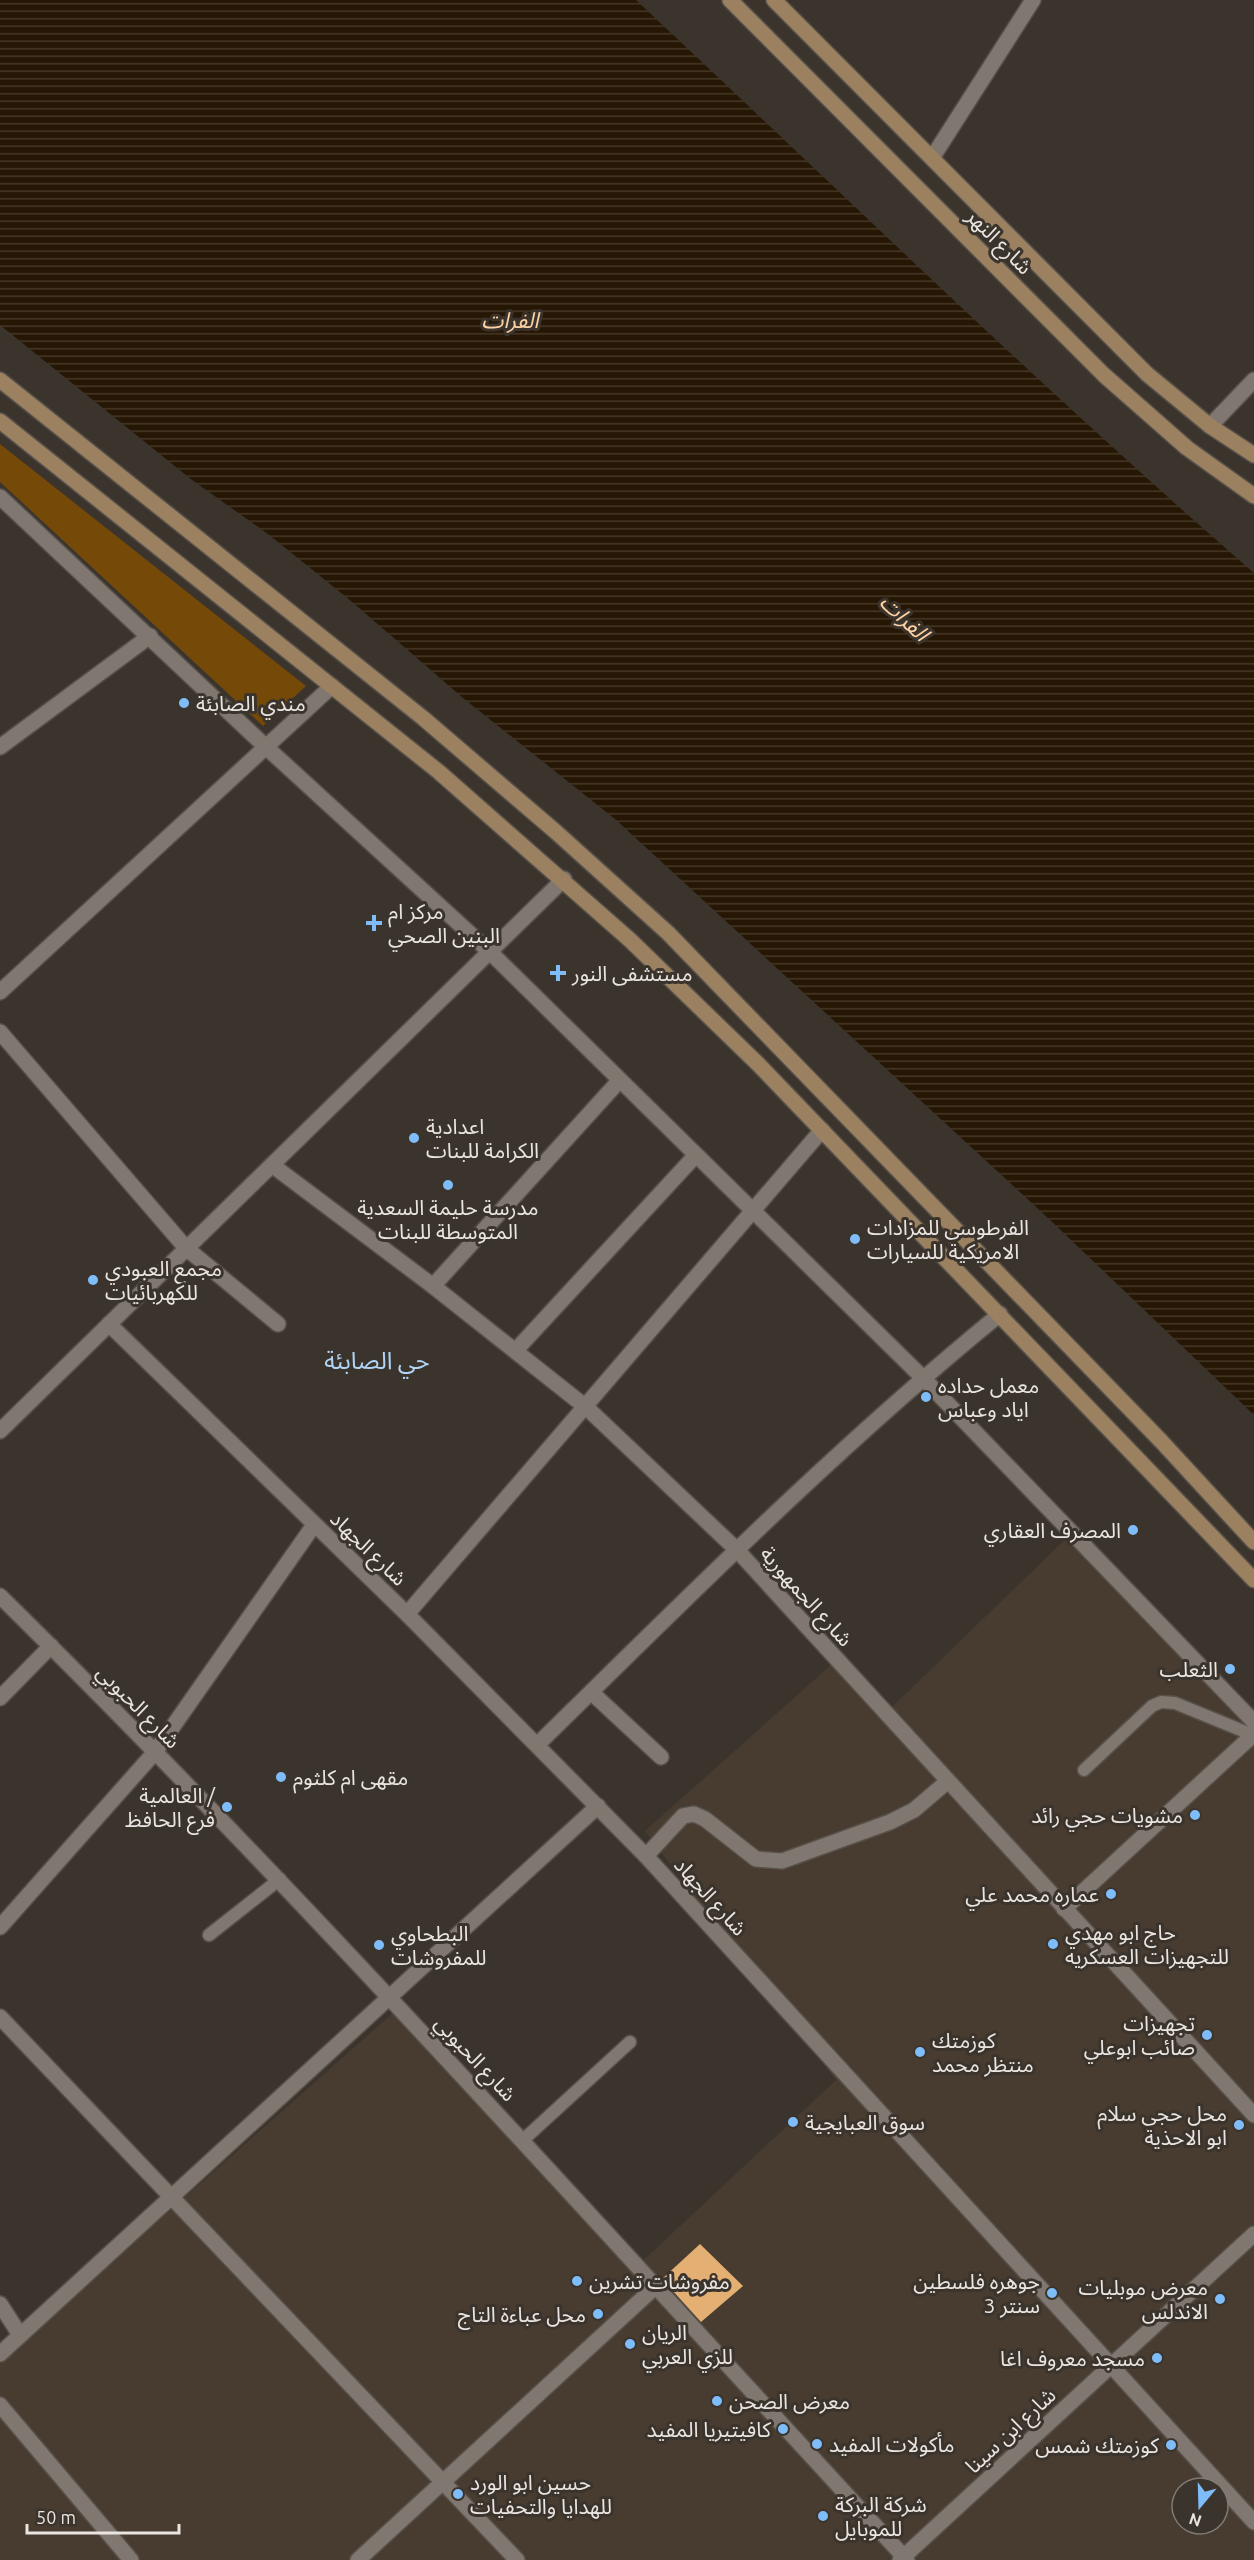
<svg xmlns="http://www.w3.org/2000/svg" width="1254" height="2560" font-family="Ubuntu,'Noto Sans Arabic',sans-serif">
  <style>
    .built { fill: #483c30; fill-rule: evenodd }
    .park { fill: #754908 }
    .water { fill: url(#water-rules) }
    .building { fill: #e4af73 }
    .lines { fill: none; stroke-linecap: round; stroke-linejoin: round }
    .lane-casing { stroke: #56504a; stroke-width: 15 }
    .street-casing { stroke: #56504a; stroke-width: 18 }
    .secondary-casing { stroke: #56504a; stroke-width: 18 }
    .lane { stroke: #807870; stroke-width: 12 }
    .street { stroke: #807870; stroke-width: 15 }
    .secondary { stroke: #9c8161; stroke-width: 15 }
    .poi-dot { fill: #7fbdfa; stroke: #3b342d; stroke-width: 2 }
    .labels { text-anchor: middle; dominant-baseline: central; stroke-width: 6; stroke-linejoin: round; paint-order: stroke }
    .street-label { font-size: 21px; fill: #eae5e1; stroke: #3b342d }
    .poi-label { font-size: 21px; fill: #eae5e1; stroke: #3b342d; text-anchor: start }
    .water-label { font-size: 22px; font-style: italic; fill: #fed2a4; stroke: #3b342d }
    .quarter-label { font-size: 24px; fill: #b2d4f7; stroke: #3b342d }
  </style>
  <defs>
    <pattern id="water-rules" width="6" height="5" patternUnits="userSpaceOnUse" patternTransform="scale(1.5)"><rect width="6" height="5" fill="#261604"/><path d="M0 2.5h6" fill="none" stroke="#463828"/></pattern>
  </defs>
  <rect width="100%" height="100%" fill="#3b342d"/>
  <path class="built" d="M1079,1526l175,190v844h-1254v-199l402,-356 231,265 203,-190 -191,-249 196,-175 49,53zM1182,2488h36v36h-36z"/>
  <path class="park" d="M0,444l306,242 -43,40 -263,-244z"/>
  <path class="water" d="M0,0h636c205,192 406,389 618,573v842l-206,-197 -433,-399 -152,-121 -112,-97 -83,-67 -76,-54 -192,-155z"/>
  <path class="building" d="M700,2244l43,42 -42,36 -39,-43z"/>
  <g class="lines">
    <g class="lane-casing">
      <g id="lane">
        <path d="M1084,1770l68,-64 9,-4 14,1 78,32"/>
        <path d="M209,1935l71,-56"/>
        <path d="M523,2140l107,-98"/>
      </g>
    </g>
    <g class="street-casing">
      <g id="street">
        <path d="M932,158l101,-158"/>
        <path d="M1210,426l44,-46"/>
        <path d="M0,497l266,250 224,205 432,425 332,345"/>
        <path d="M0,747l150,-111"/>
        <path d="M0,992l332,-306"/>
        <path d="M0,1032l186,216 92,76"/>
        <path d="M272,1165l161,121 154,122 150,142 517,565"/>
        <path d="M433,1286l186,-205"/>
        <path d="M109,1324l298,290 239,242 608,666"/>
        <path d="M516,1350l179,-194"/>
        <path d="M0,1431l564,-552"/>
        <path d="M0,1596c315,310 607,640 907,964"/>
        <path d="M407,1614l415,-484"/>
        <path d="M591,1692l70,65"/>
        <path d="M0,1698l51,-52"/>
        <path d="M538,1744c150,-147 299,-297 462,-430"/>
        <path d="M646,1856l37,-40 11,-2 11,5 51,40 26,2 108,-39 24,-12 34,-29"/>
        <path d="M1064,1909l190,-175"/>
        <path d="M0,1927l155,-175 159,-227"/>
        <path d="M0,2017l517,543"/>
        <path d="M0,2304l20,31"/>
        <path d="M0,2354l598,-548"/>
        <path d="M0,2405l131,155"/>
        <path d="M358,2560l297,-273"/>
        <path d="M900,2560l354,-326"/>
      </g>
    </g>
    <g class="secondary-casing">
      <g id="secondary">
        <path d="M730,0l374,375 83,73 67,48"/>
        <path d="M774,0l373,374 63,52 44,29"/>
        <path d="M0,380l423,338 133,114 112,101 493,508 93,101"/>
        <path d="M0,421l439,351 191,168 128,124 496,516"/>
      </g>
    </g>
    <use href="#lane" class="lane"/>
    <use href="#street" class="street"/>
    <use href="#secondary" class="secondary"/>
  </g>
  <g class="poi-dot">
    <circle cx="184" cy="703" r="6"/>
    <path d="M371 914h6v6h6v6h-6v6h-6v-6h-6v-6h6z"/>
    <path d="M555 964h6v6h6v6h-6v6h-6v-6h-6v-6h6z"/>
    <circle cx="414" cy="1138" r="6"/>
    <circle cx="448" cy="1185" r="6"/>
    <circle cx="855" cy="1239" r="6"/>
    <circle cx="93" cy="1280" r="6"/>
    <circle cx="926" cy="1397" r="6"/>
    <circle cx="1133" cy="1530" r="6"/>
    <circle cx="1230" cy="1669" r="6"/>
    <circle cx="281" cy="1777" r="6"/>
    <circle cx="227" cy="1807" r="6"/>
    <circle cx="1195" cy="1815" r="6"/>
    <circle cx="1111" cy="1894" r="6"/>
    <circle cx="1053" cy="1944" r="6"/>
    <circle cx="379" cy="1945" r="6"/>
    <circle cx="1207" cy="2035" r="6"/>
    <circle cx="920" cy="2052" r="6"/>
    <circle cx="793" cy="2122" r="6"/>
    <circle cx="1239" cy="2125" r="6"/>
    <circle cx="577" cy="2281" r="6"/>
    <circle cx="1052" cy="2293" r="6"/>
    <circle cx="1220" cy="2299" r="6"/>
    <circle cx="598" cy="2314" r="6"/>
    <circle cx="630" cy="2344" r="6"/>
    <circle cx="1157" cy="2358" r="6"/>
    <circle cx="717" cy="2401" r="6"/>
    <circle cx="783" cy="2429" r="6"/>
    <circle cx="817" cy="2444" r="6"/>
    <circle cx="1171" cy="2445" r="6"/>
    <circle cx="458" cy="2494" r="6"/>
    <circle cx="823" cy="2516" r="6"/>
  </g>
  <g class="labels">
    <g class="street-label">
      <text transform="translate(1000 241) rotate(45)">شارع النهر</text>
      <text transform="translate(369 1548) rotate(44)">شارع الجهاد</text>
      <text transform="translate(807 1596) rotate(48)">شارع الجمهورية</text>
      <text transform="translate(139 1706) rotate(45)">شارع الحبوبي</text>
      <text transform="translate(711 1896) rotate(48)">شارع الجهاد</text>
      <text transform="translate(476 2058) rotate(47)">شارع الحبوبي</text>
      <text transform="translate(1010 2430) rotate(-43)">شارع ابن سينا</text>
    </g>
    <g class="poi-label">
      <text x="196" y="703">مندي الصابئة</text>
      <text x="388" y="911">مركز ام<tspan x="388" dy="24">البنين الصحي</tspan></text>
      <text x="572" y="973">مستشفى النور</text>
      <text x="426" y="1126">اعدادية<tspan x="426" dy="24">الكرامة للبنات</tspan></text>
      <text x="448" y="1207" text-anchor="middle">مدرسة حليمة السعدية<tspan x="448" dy="24">المتوسطة للبنات</tspan></text>
      <text x="867" y="1227">الفرطوسي للمزادات<tspan x="867" dy="24">الامريكية للسيارات</tspan></text>
      <text x="105" y="1268">مجمع العبودي<tspan x="105" dy="24">للكهربائيات</tspan></text>
      <text x="938" y="1385">معمل حداده<tspan x="938" dy="24">اياد وعباس</tspan></text>
      <text x="1121" y="1530" text-anchor="end">المصرف العقاري</text>
      <text x="1218" y="1669" text-anchor="end">الثعلب</text>
      <text x="293" y="1777">مقهى ام كلثوم</text>
      <text x="215" y="1795" text-anchor="end">العالمية /<tspan x="215" dy="24">فرع الحافظ</tspan></text>
      <text x="1183" y="1815" text-anchor="end">مشويات حجي رائد</text>
      <text x="1099" y="1894" text-anchor="end">عماره محمد علي</text>
      <text x="1065" y="1932">حاج ابو مهدي<tspan x="1065" dy="24">للتجهيزات العسكريه</tspan></text>
      <text x="391" y="1933">البطحاوي<tspan x="391" dy="24">للمفروشات</tspan></text>
      <text x="1195" y="2023" text-anchor="end">تجهيزات<tspan x="1195" dy="24">صائب ابوعلي</tspan></text>
      <text x="932" y="2040">كوزمتك<tspan x="932" dy="24">منتظر محمد</tspan></text>
      <text x="1227" y="2113" text-anchor="end">محل حجي سلام<tspan x="1227" dy="24">ابو الاحذية</tspan></text>
      <text x="805" y="2122">سوق العبايجية</text>
      <text x="589" y="2281">مفروشات تشرين</text>
      <text x="1040" y="2281" text-anchor="end">جوهره فلسطين<tspan x="1040" dy="24">سنتر 3</tspan></text>
      <text x="1208" y="2287" text-anchor="end">معرض موبليات<tspan x="1208" dy="24">الاندلس</tspan></text>
      <text x="586" y="2314" text-anchor="end">محل عباءة التاج</text>
      <text x="642" y="2332">الريان<tspan x="642" dy="24">للزي العربي</tspan></text>
      <text x="1145" y="2358" text-anchor="end">مسجد معروف اغا</text>
      <text x="729" y="2401">معرض الصحن</text>
      <text x="771" y="2429" text-anchor="end">كافيتيريا المفيد</text>
      <text x="829" y="2444">مأكوﻻت المفيد</text>
      <text x="1159" y="2445" text-anchor="end">كوزمتك شمس</text>
      <text x="470" y="2482">حسين ابو الورد<tspan x="470" dy="24">للهدايا والتحفيات</tspan></text>
      <text x="835" y="2504">شركة البركة<tspan x="835" dy="24">للموبايل</tspan></text>
    </g>
    <g class="water-label">
      <text x="510" y="319">الفرات</text>
      <text transform="translate(905 617) rotate(43)">الفرات</text>
    </g>
    <g class="quarter-label">
      <text x="377" y="1360">حي الصابئة</text>
    </g>
  </g>
  <g transform="translate(1200 2506) rotate(199)"><circle r="28" fill="#3b342d" stroke="#817b75" stroke-width="1.5"/>
  <path d="M0-4.5L10 22L0 15L-10 22Z" fill="#7fbdfa"/>
  <text y="-9" font-size="16" font-weight="bold" text-anchor="middle" fill="#eae5e1">N</text>
  </g>
  <path d="M27 2524v9h152v-9" fill="none" stroke="#eae5e1" stroke-width="3"/>
  <text x="36" y="2524" font-size="18" fill="#eae5e1" stroke="#3b342d" stroke-width="4.5" paint-order="stroke">50 m</text>
</svg>
